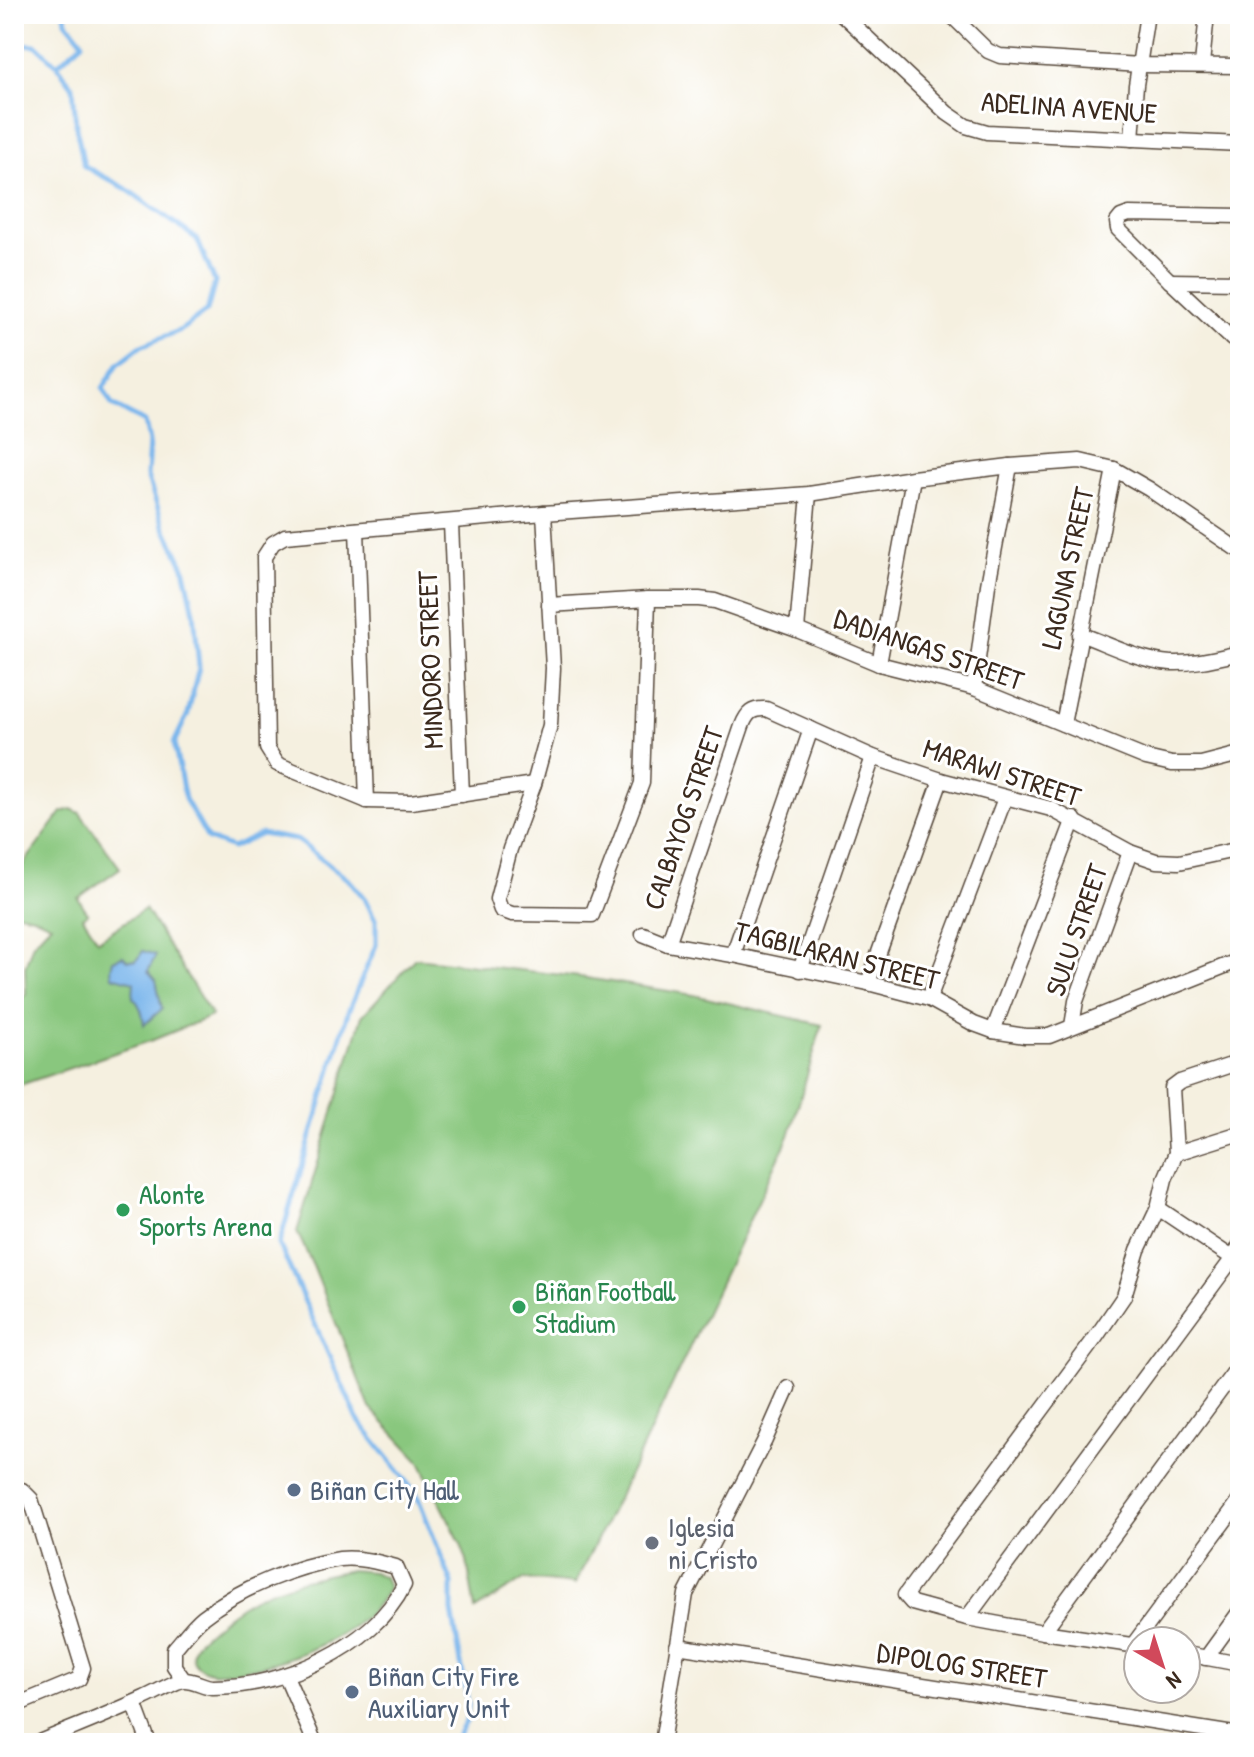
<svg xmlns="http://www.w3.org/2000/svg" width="1254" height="1757" font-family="'Patrick Hand',sans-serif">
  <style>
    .green { fill: #89c77e; stroke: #62784e; stroke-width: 2 }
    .water { fill: #7ab6ec; stroke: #5a7085; stroke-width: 2 }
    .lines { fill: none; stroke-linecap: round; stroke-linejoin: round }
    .stream { stroke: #7ab6ec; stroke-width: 5 }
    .minor-casing { stroke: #57483b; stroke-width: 17 }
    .tertiary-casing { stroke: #57483b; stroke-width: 21 }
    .minor { stroke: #fff; stroke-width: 14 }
    .tertiary { stroke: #fff; stroke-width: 18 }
    .leisure-dot { fill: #2e9e5b; stroke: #fff; stroke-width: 3 }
    .service-dot { fill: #5c6f8a; stroke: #fff; stroke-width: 3 }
    .worship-dot { fill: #6b7280; stroke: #fff; stroke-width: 3 }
    .labels { text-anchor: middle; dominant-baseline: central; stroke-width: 6; stroke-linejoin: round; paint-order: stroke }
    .street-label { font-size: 28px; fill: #3b2a1e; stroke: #fff }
    .leisure-label { font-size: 28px; fill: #27864d; stroke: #fff; text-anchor: start }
    .service-label { font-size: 28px; fill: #4e5e75; stroke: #fff; text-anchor: start }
    .worship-label { font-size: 28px; fill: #5b616d; stroke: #fff; text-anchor: start }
  </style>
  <rect width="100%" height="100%" fill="#fff"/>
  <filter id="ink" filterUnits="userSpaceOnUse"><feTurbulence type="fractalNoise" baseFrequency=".0125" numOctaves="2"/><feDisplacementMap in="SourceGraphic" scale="16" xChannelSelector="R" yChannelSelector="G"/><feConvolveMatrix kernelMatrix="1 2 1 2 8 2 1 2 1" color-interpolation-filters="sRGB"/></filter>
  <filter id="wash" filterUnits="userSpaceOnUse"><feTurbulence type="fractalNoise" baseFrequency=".006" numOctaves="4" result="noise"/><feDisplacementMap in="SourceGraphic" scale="32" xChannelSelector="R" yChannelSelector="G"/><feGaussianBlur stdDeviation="1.8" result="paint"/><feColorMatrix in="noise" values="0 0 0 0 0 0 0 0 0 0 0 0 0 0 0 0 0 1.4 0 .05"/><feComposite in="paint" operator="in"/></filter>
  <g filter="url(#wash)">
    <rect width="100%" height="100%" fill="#f5f0e0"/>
    <g class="green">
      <path d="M71,809l9,4 40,55 -42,30 10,15 -5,4 15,23 47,-31 67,107 -59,24 -139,47v-82l12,-11 -1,-27 8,-24 18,-19 -18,-8 -19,-4v-35l48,-65z"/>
      <path d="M415,958l165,19 114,18 128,30 -33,111 -150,319 -64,129 -51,-5 -49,31 -8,-49 -7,-19 -41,-82 -49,-52 -57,-142 -16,-34 65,-216z"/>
      <path d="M351,1570l22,2 11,5 4,11c-23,46 -101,76 -150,82 -14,2 -28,6 -40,-4 -11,-9 -4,-23 5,-30 15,-14 31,-27 49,-37 28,-15 67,-23 99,-29z"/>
    </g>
    <path class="water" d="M143,951l13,4 -8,16 8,9 6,29 -18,16c-1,-10 -3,-21 -11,-27l1,-16 -22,-6 -1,-7 2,-9 10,-4 4,4 9,1z"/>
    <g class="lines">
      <g class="stream">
        <path d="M14,44l22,1 21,20 16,22 3,39 8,40 41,22 72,51 18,43 -8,29 -26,19 -40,16 -23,18 -15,24 9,17 33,17 4,20 -2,34 17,50 20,41 10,45 5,55 -11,47 -14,29 11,56 23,40 24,9 29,-14 36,6 54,42 14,17 11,22v24l-28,67 -69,232 79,176 58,73 36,90v28l16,93 -2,18 -13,21"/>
        <path d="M57,65l26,-23 -17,-21 -1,-7"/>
      </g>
    </g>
  </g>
  <g filter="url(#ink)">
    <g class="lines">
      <g class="minor-casing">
        <g id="minor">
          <path d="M842,14l105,99 19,13 21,6 253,12"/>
          <path d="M950,14l38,37 12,5 140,9 100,1"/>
          <path d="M1202,64l5,-50"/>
          <path d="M1132,139l4,-54 11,-71"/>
          <path d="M1240,216l-111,-2 -8,3 -4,5 1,7 52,52 62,58 8,4"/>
          <path d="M1170,281l70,1"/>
          <path d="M544,513l9,155 -3,57 -16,59 -24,65 -13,50 4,11 11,4 80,1 50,-132 6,-184"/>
          <path d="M451,523l11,272"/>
          <path d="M357,530l10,271"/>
          <path d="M549,605l99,-6h51l16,2 82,29 82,34 95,24 172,70 26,6h29l39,-10"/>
          <path d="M797,630l12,-136"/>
          <path d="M1080,634c28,10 60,27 91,29 23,1 46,-5 69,-10"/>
          <path d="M879,664l34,-186"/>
          <path d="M974,688l14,-103 22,-119"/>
          <path d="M1063,724l51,-255"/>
          <path d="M534,784l-123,18 -44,-1 -90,-37 -10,-16 -3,-191 9,-14 12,-7 259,-23 265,-19 104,-16 97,-12 70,-5 34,8 35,20 86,59h5"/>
          <path d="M643,934l25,10 65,11 135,28 61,16 45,25 19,7 32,5h24l191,-76"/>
          <path d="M668,944l74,-218c5,-13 10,-18 24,-17l107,48 68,23 110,29 79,43 26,9 23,1 61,-13"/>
          <path d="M733,955l78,-226"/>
          <path d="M800,970l73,-213"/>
          <path d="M868,983l73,-203"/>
          <path d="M929,999l76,-201"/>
          <path d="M1072,1026l4,-25 54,-149"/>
          <path d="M993,1031l81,-212"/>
          <path d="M1176,1153l64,-20"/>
          <path d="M1158,1208l82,55"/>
          <path d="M14,1488l8,2 9,9 52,169 -4,11 -65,27"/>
          <path d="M967,1618l266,-360 7,-13"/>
          <path d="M1043,1632l197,-268"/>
          <path d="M1133,1645l107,-145"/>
          <path d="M677,1646l563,89"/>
          <path d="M1138,1646l-95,-14 -76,-14 -55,-15 -7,-8 191,-258 28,-41 14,-46 20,-42 7,-29 11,-26 -4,-65 8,-6 60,-20"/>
          <path d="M1186,1654l54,10"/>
          <path d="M1206,1658l34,-47"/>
          <path d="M286,1676l29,67"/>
          <path d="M134,1703l15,40"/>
          <path d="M37,1743c36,-15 72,-29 107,-45 9,-4 32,-17 39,-18 10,-1 21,7 30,7 69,0 160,-39 191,-102l-8,-18c-18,-5 -37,-10 -56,-8 -45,7 -100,29 -137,58 -11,9 -20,22 -29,32v17l10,14"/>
          <path d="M662,1743l24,-149 79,-154 23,-52"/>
        </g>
      </g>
      <g class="tertiary-casing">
        <path id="tertiary" d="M662,1743h3"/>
      </g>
      <use href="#minor" class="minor"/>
      <use href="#tertiary" class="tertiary"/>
    </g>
  </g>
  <g class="leisure-dot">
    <circle cx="123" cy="1210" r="8"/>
    <circle cx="519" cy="1307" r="8"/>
  </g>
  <g class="service-dot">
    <circle cx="294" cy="1490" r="8"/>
    <circle cx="352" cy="1692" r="8"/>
  </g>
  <circle class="worship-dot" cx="652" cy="1543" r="8"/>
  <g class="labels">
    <g class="street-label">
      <text transform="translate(1069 107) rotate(4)">ADELINA AVENUE</text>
      <text transform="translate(1067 568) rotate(-78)">LAGUNA STREET</text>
      <text transform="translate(929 649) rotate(19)">DADIANGAS STREET</text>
      <text transform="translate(430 660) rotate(-92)">MINDORO STREET</text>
      <text transform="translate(1002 772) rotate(18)">MARAWI STREET</text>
      <text transform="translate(683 818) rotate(-71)">CALBAYOG STREET</text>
      <text transform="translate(1076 930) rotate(-71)">SULU STREET</text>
      <text transform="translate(837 955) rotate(14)">TAGBILARAN STREET</text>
      <text transform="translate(962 1665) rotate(9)">DIPOLOG STREET</text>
    </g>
    <g class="leisure-label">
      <text x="139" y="1194">Alonte<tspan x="139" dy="32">Sports Arena</tspan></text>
      <text x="535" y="1291">Biñan Football<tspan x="535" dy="32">Stadium</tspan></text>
    </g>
    <g class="service-label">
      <text x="310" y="1490">Biñan City Hall</text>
      <text x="368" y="1676">Biñan City Fire<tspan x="368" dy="32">Auxiliary Unit</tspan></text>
    </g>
    <g class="worship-label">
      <text x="668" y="1527">Iglesia<tspan x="668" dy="32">ni Cristo</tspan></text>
    </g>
  </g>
  <rect width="1254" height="1757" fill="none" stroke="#fff" stroke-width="48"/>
  <g transform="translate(1162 1665) rotate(141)"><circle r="38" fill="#ffffff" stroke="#b1aaa5" stroke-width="2"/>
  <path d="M0-6L14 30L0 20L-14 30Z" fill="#d1495b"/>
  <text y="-12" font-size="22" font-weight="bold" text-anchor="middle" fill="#3b2a1e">N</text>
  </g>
</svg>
